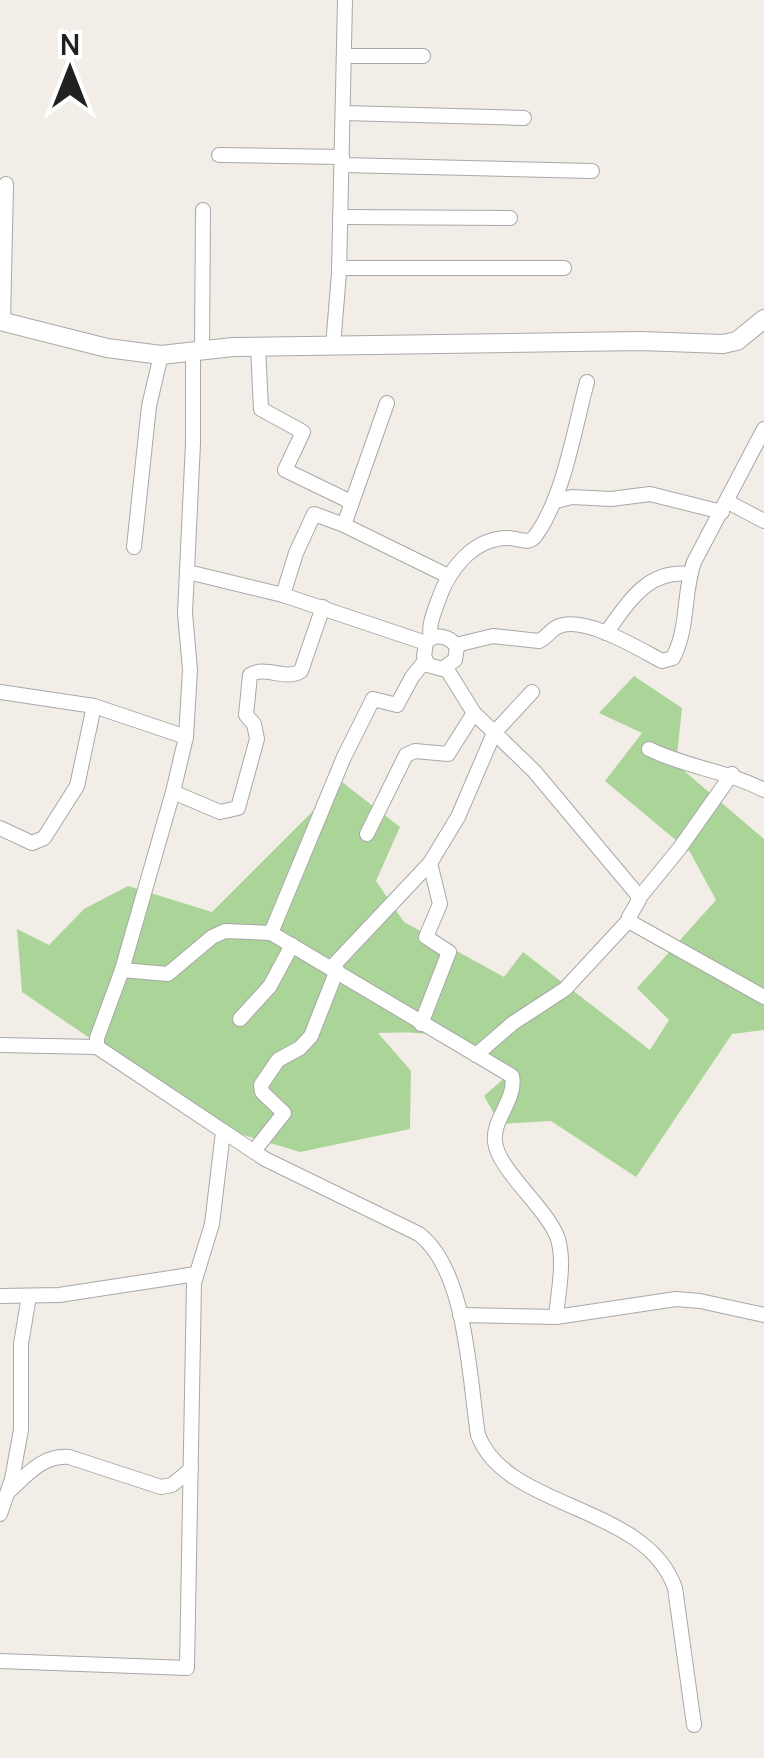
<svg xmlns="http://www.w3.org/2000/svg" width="764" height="1758" font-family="Manrope,sans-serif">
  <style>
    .forest { fill: #abd499 }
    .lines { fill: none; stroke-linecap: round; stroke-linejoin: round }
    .minor-casing { stroke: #a8a8a8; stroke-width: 16 }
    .tertiary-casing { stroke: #a8a8a8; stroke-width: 20 }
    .minor { stroke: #fff; stroke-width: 14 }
    .tertiary { stroke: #fff; stroke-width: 18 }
  </style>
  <rect width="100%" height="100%" fill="#f2eee7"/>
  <path class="forest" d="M634,676l48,32 -6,56 88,75v191l-32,4 -96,143 -85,-56 -51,3 -16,-28 25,-22c-53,-36 -65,-44 -131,-41l33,38 -1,58 -110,23 -77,-23 -201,-137 -5,-63 32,16 35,-36 44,-23 84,26 130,-130 58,45 -24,54 28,41 100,55 19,-25 127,98 19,-30 -32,-32 79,-88 -26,-48 -85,-71 37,-48 -43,-20z"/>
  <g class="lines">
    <g class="minor-casing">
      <g id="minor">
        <path d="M344,56h79"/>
        <path d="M343,113l181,5"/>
        <path d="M219,155l123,2"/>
        <path d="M342,165l250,6"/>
        <path d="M340,217l170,1"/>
        <path d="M339,268h225"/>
        <path d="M3,322l3,-138"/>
        <path d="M333,346l6,-73 6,-273"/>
        <path d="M258,347l3,62 42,23 -18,38 66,32"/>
        <path d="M202,350l1,-140"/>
        <path d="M556,501l16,-4 39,2 39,-5 72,18"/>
        <path d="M728,502l36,19"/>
        <path d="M344,525l43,-122"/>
        <path d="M134,547l15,-141 12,-51"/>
        <path d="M188,572l95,23 143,48c8,-11 24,-7 31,4l-2,13 -13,9 -14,-4 -4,-9 2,-13"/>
        <path d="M283,595l13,-42 18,-39 30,11 102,50"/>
        <path d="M606,633c23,-31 41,-64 84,-59"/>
        <path d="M431,638c-3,-13 3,-25 7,-37 10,-30 34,-63 70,-63 11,0 21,8 28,-3 28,-39 38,-105 51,-153"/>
        <path d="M456,645l37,-9 46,5c9,-4 10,-10 18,-14 26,-13 82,22 105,34l11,-3c16,-31 10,-65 21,-96l70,-133"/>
        <path d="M446,668l28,45 60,58 103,123 2,6 -10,17 3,6 132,74"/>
        <path d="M0,692l94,14 92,31"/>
        <path d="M649,749c39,19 76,21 115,41"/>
        <path d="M173,792l47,20 18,-4 19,-69 -3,-15 -8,-9 4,-40c15,-10 35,6 51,-4l22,-64"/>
        <path d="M0,828l32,15 12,-5 33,-52 17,-80"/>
        <path d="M367,834l39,-79 9,-4 33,3 26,-41"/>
        <path d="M639,898l40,-49 53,-75"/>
        <path d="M271,933l73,-176 29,-58 24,6 15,-28 13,-16"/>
        <path d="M332,967l98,-104 28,-46 36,-84 38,-41"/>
        <path d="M122,970l46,4 44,-37 13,-6 46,2 241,143c5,23 -20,43 -17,66 3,28 53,67 63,97 7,24 0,54 -2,78"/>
        <path d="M240,1019l30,-33 22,-41"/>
        <path d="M421,1024l28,-72 -23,-15 14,-33 -10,-41"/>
        <path d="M0,1045l97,2 168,112 154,75c48,37 50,144 59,201 28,75 168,69 197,153l19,137"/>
        <path d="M97,1047v-9l25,-68 51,-178 13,-55 4,-67 -5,-57 8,-170v-91"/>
        <path d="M476,1055l37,-32 52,-34 64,-69"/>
        <path d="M254,1151l30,-38 -22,-21 -1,-7 17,-25 22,-12 11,-12 26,-66"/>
        <path d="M0,1296l59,-1 137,-21"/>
        <path d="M460,1315l96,2 120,-18 24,2 64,14"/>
        <path d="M8,1492c19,-17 34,-37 61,-35l92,30 11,-2 19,-16"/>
        <path d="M0,1514l12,-35 9,-49v-86l8,-48"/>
        <path d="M0,1661l187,7 7,-385 18,-59 11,-92"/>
      </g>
    </g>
    <g class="tertiary-casing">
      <path id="tertiary" d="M0,321l107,27 54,7 72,-8 408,-6 82,3 14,-3 27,-22"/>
    </g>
    <use href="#minor" class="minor"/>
    <use href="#tertiary" class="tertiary"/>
  </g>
  <g transform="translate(70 70)" stroke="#ffffff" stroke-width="8" paint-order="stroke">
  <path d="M0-8L18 38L0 25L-18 38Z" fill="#212121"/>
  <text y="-15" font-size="28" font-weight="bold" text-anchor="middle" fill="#212121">N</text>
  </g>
</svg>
